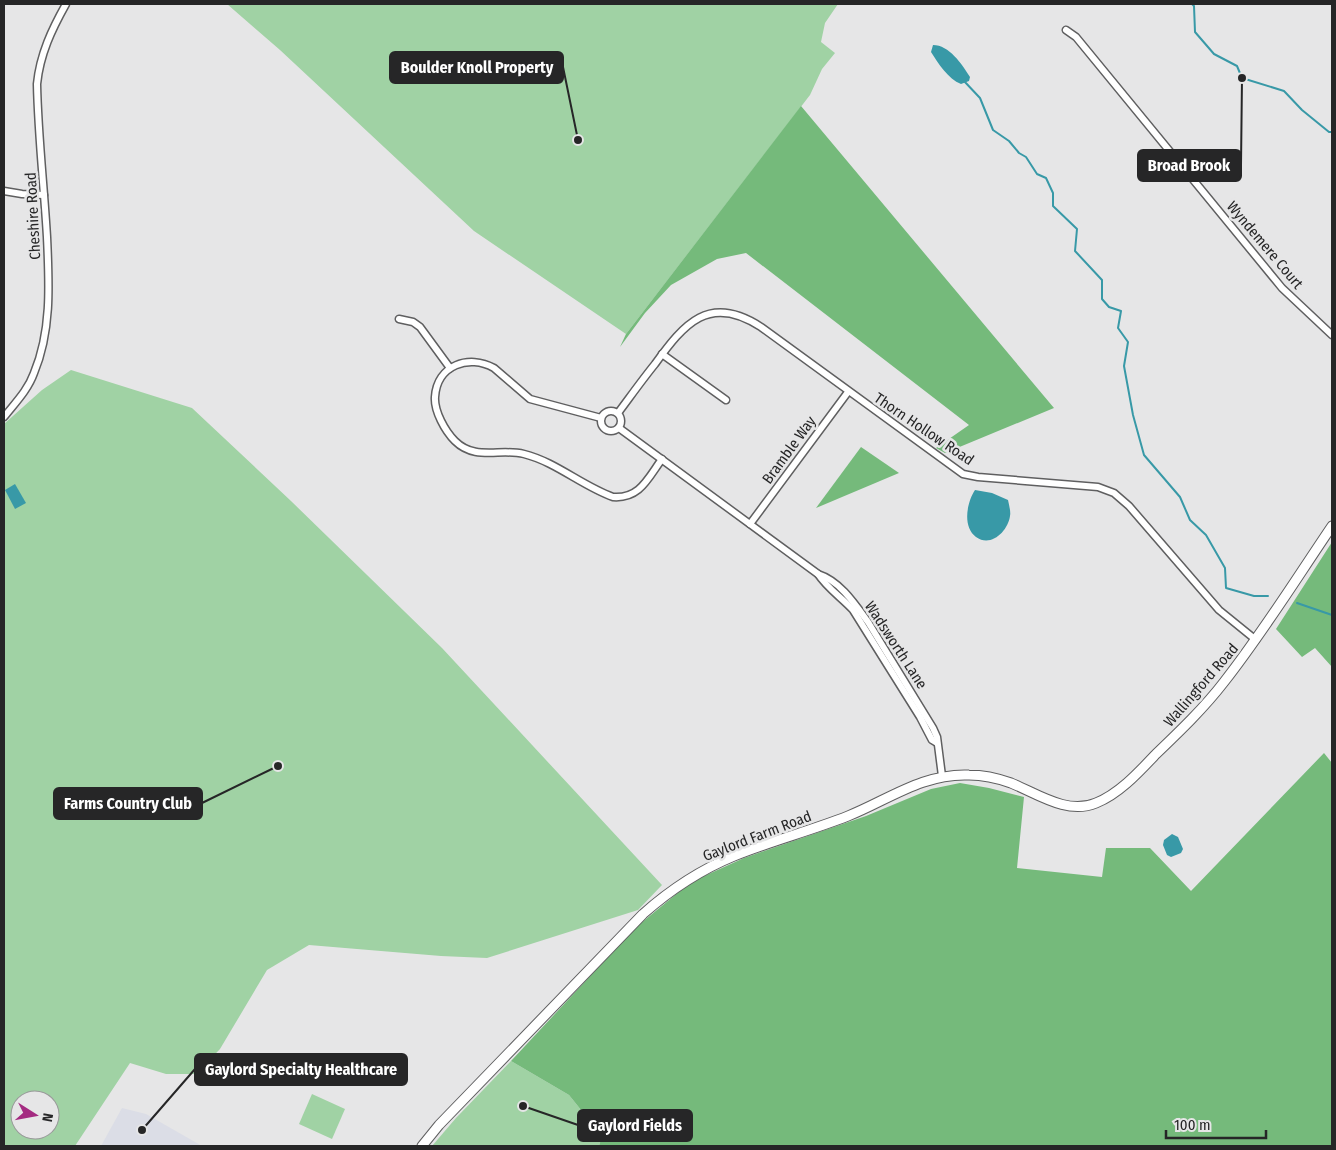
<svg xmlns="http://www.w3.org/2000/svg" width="1336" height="1150" font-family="'Fira Sans Condensed',sans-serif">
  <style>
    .built { fill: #dbdde6 }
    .green { fill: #a0d2a4; fill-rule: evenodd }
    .forest { fill: #75ba7b }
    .water { fill: #3899a7 }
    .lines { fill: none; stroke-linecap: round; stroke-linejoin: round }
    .stream { stroke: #3899a7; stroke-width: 2 }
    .street-casing { stroke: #5f5f60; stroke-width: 9 }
    .secondary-casing { stroke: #5f5f60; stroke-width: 11 }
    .street { stroke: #fff; stroke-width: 6 }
    .secondary { stroke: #fff; stroke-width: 9 }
    .labels { text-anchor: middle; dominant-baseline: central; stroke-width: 5; stroke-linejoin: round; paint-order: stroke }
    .street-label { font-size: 15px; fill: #262627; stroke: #e6e6e7 }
    .leader { fill: none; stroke: #262627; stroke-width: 2 }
    .callout-dot { fill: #262627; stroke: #e6e6e7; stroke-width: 2 }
    .callout { fill: #262627; stroke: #262627; stroke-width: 2 }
    .callout-label { font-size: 16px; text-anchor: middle; font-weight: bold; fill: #fff }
  </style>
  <rect width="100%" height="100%" fill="#e6e6e7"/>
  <path class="built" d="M122,1108l24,6 56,32h-101z"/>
  <g class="green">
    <path d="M227,4h611l-13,19 -4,19 14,11 -13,16 -12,26 -184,239 -152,-103 -194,-181z"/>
    <path d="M71,370l121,38 99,93 151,147 220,237 -24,25 -151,48 -46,-2 -132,-11 -42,25 -47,79 -24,25h-30l-36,-11 -55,83h-71v-722l38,-34zM20,1100h30v30h-30z"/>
    <path d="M511,1061l58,34 33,41 -3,10h-167l24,-28z"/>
    <path d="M312,1094l33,15 -13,30 -33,-15z"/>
  </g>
  <g class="forest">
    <path d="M801,106l253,302 -109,45 -9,-5 33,-23 -223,-172 -29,6 -46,26 -26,28 -25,34 6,-13z"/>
    <path d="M861,447l38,26 -83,35z"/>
    <path d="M1332,542v125l-17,-19 -13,9 -26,-28z"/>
    <path d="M1324,753l8,10v383h-733l3,-10 -33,-41 -58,-34 124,-133 56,-46 53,-24 122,-42 65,-27 29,-6 29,5 35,9 -7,71 85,9 4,-29h44l41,43z"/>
  </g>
  <g class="water">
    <path d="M933,45c16,0 29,19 37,32l-1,4 -8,3c-13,-5 -23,-21 -30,-32z"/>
    <path d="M15,484l11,19 -11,6 -10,-19z"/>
    <path d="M975,490l17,3 16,7c1,5 3,12 2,16 -2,15 -19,32 -34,21 -14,-10 -9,-35 -1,-47z"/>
    <path d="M1172,834l6,3 5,12 -2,4 -10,4 -4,-2 -4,-10 1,-5z"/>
  </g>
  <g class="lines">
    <g class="stream">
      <path d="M1192,4l2,2 1,26 19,22 23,12 5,12 42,13 18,19 27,22h3"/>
      <path d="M964,81l16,17 13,32 16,11 10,12 7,4 11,17 9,4 7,15v13l24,23 -2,22 27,29v19l7,8 12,4 -3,17 10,14 -4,24 9,49 11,40 36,42 10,23 16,15 19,33 1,20 28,8h14"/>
      <path d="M1297,603l35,12"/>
    </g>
    <g class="street-casing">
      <g id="street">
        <path d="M1066,30l10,7 206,251 50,47"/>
        <path d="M4,191l18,3 22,1"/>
        <path d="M399,319l14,3 7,5 30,41"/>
        <path d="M662,354l64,46"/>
        <circle cx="611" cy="421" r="10"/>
        <path d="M618,413c12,-16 24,-33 37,-49 29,-40 54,-71 106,-37l202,147 15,3 120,10 16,6 15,13 90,104 37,30"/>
        <path d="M4,417c11,-14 24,-27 30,-44 18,-43 15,-91 13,-136 -3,-51 -9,-102 -10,-153 3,-30 15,-55 29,-80"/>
        <path d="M601,418l-71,-19 -36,-31c-25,-14 -57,-3 -59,29 -1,14 10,34 20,44 20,20 45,7 69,13 32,8 58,32 89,43 27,2 35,-19 49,-38"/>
        <path d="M619,428l199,146c22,7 37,30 50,48l65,106 4,9 5,39"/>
        <path d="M750,524l98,-132"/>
        <path d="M818,574c9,14 24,24 35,36l67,107 12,23 5,3"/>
      </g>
    </g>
    <g class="secondary-casing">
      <path id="secondary" d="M422,1146l17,-21 204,-211c27,-24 57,-44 91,-58 37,-15 76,-25 114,-40 40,-16 75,-43 121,-41 14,0 28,3 42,8 27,11 56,32 85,20 23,-9 43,-31 60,-49 24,-23 48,-46 68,-72 40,-51 72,-103 108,-156"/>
    </g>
    <use href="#street" class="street"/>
    <use href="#secondary" class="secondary"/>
  </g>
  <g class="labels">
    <g class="street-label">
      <text transform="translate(33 216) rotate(-93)">Cheshire Road</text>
      <text transform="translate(1265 245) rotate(50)">Wyndemere Court</text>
      <text transform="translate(924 429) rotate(34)">Thorn Hollow Road</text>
      <text transform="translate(789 450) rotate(-54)">Bramble Way</text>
      <text transform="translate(896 645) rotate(57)">Wadsworth Lane</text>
      <text transform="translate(1201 685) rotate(-49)">Wallingford Road</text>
      <text transform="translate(757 836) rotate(-21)">Gaylord Farm Road</text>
    </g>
  </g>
  <path class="leader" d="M578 140L563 67M1242 78L1241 165M278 766L202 803M142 1130L195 1069M523 1106L578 1125"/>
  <g class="callout-dot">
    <circle cx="578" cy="140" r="5"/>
    <circle cx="1242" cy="78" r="5"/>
    <circle cx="278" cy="766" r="5"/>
    <circle cx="142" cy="1130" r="5"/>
    <circle cx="523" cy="1106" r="5"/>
  </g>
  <g class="callout">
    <rect x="390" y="52" width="173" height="31" rx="5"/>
    <rect x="1138" y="150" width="103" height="31" rx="5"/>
    <rect x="54" y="788" width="148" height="31" rx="5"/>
    <rect x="195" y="1054" width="212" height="31" rx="5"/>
    <rect x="578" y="1110" width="114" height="31" rx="5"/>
  </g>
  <g class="callout-label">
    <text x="477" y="73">Boulder Knoll Property</text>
    <text x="1189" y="171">Broad Brook</text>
    <text x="128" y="809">Farms Country Club</text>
    <text x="301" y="1075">Gaylord Specialty Healthcare</text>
    <text x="635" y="1131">Gaylord Fields</text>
  </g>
  <rect width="1336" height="1150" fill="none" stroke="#262627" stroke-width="10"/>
  <g transform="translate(35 1115) rotate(101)"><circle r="24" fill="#e6e6e7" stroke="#99999a"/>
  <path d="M0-4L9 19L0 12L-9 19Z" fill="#a42b81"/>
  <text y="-8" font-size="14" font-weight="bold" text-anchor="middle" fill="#262627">N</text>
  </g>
  <path d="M1166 1130v8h100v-8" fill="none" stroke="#262627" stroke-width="2.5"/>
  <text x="1174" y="1130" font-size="15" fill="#262627" stroke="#e6e6e7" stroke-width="4" paint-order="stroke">100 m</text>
</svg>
